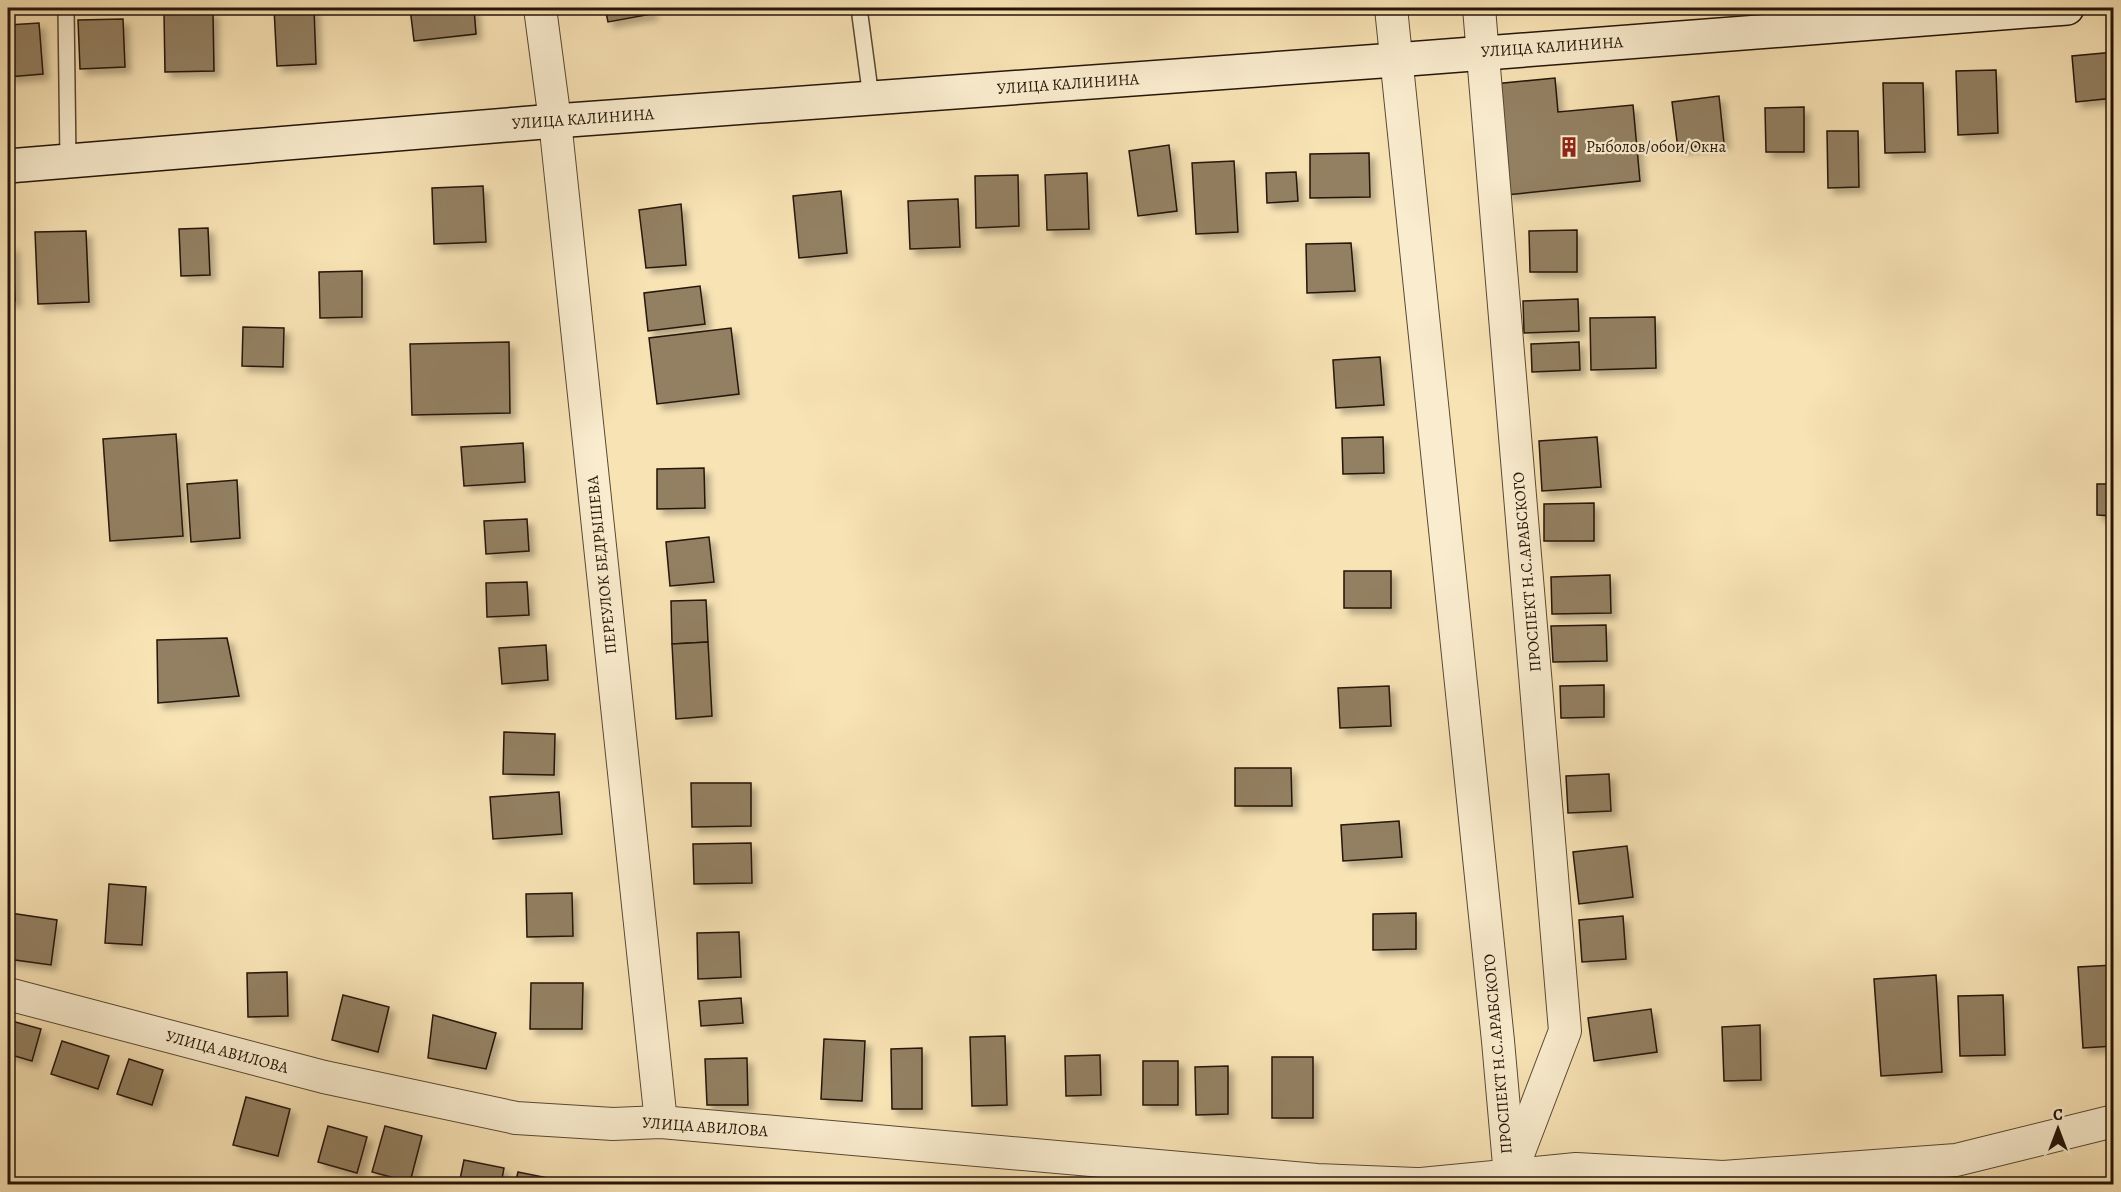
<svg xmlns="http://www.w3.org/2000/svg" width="2121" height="1192" font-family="Alegreya,serif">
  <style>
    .building { fill: #938062; stroke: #251508; stroke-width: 1.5; filter: url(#shadow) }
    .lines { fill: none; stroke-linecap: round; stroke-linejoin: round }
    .lane-casing { stroke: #5a4833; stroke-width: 18 }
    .street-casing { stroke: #5a4833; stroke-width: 34 }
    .secondary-casing { stroke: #251508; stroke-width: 36 }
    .lane { stroke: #faedcf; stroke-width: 15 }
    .street { stroke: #faedcf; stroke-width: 32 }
    .secondary { stroke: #faedcf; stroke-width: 33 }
    .labels { text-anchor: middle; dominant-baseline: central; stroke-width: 4.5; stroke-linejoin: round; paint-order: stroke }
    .street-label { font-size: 16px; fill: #251508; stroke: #faedcf }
    .poi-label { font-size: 16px; fill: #251508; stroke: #faedcf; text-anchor: start }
  </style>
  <defs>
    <filter id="shadow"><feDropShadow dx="5.5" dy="5.5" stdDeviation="3" flood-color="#0004"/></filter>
  </defs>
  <rect width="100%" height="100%" fill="#f8e3b5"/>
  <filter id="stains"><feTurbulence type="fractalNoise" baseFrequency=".00333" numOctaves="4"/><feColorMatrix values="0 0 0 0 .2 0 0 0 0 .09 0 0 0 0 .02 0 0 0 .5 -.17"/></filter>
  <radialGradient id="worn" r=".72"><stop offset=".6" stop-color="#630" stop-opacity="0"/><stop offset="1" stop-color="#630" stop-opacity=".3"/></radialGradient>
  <g class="building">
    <path d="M274,8h40l2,56 -39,2z"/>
    <path d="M410,8h64l2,26 -62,7z"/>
    <path d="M605,8h46l1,6 -44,8z"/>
    <path d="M213,12l1,59 -49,1 -1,-59z"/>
    <path d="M123,19l2,48 -45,2 -2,-49z"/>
    <path d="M39,23l4,51 -35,3v-52z"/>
    <path d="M2114,52v46l-38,4 -4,-46z"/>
    <path d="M1996,70l2,63 -40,2 -2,-64z"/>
    <path d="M1555,78l3,34 75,-7 7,76 -134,14 -12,-111z"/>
    <path d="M1883,83h40l2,69 -40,1z"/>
    <path d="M1719,96l5,47 -46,6 -6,-47z"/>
    <path d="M1804,107v45h-38l-1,-44z"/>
    <path d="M1827,131h31l1,56 -31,1z"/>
    <path d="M1169,145l8,66 -39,5 -9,-65z"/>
    <path d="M1369,153l1,44 -60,1v-44z"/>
    <path d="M1234,161l4,71 -42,2 -4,-71z"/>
    <path d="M1296,172l2,29 -31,2 -1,-30z"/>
    <path d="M1087,173l2,56 -42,1 -2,-55z"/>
    <path d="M1018,175l1,51 -43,2 -1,-52z"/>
    <path d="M483,186l3,56 -52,2 -2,-56z"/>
    <path d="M841,191l6,62 -48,5 -6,-62z"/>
    <path d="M958,199l2,48 -50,2 -2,-48z"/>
    <path d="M681,204l5,61 -40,3 -7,-58z"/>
    <path d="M208,228l2,47 -29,1 -2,-47z"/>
    <path d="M1577,230v42h-47l-1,-41z"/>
    <path d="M86,231l3,71 -51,2 -3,-72z"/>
    <path d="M1351,243l4,48 -48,2 -1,-49z"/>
    <path d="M8,246h5l2,55h-7z"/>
    <path d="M362,271v46l-42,1 -1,-46z"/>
    <path d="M700,286l5,38 -57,7 -4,-38z"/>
    <path d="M1578,299l1,32 -55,2 -1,-32z"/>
    <path d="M1655,317l1,51 -65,2 -1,-52z"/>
    <path d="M243,327l41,1 -1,39 -41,-1z"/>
    <path d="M731,328l8,66 -82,10 -8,-66z"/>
    <path d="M509,342l1,71 -98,2 -2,-71z"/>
    <path d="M1579,342l1,28 -48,2 -1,-28z"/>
    <path d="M1380,357l4,48 -48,3 -3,-48z"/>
    <path d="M176,434l7,102 -73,5 -7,-102z"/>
    <path d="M1383,437l1,36 -41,1 -1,-36z"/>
    <path d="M1597,437l4,50 -59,4 -3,-50z"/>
    <path d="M523,443l2,39 -61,4 -3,-39z"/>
    <path d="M704,468l1,40 -48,1v-40z"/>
    <path d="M237,480l3,58 -49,4 -4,-58z"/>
    <path d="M2097,484h17v32l-17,-1z"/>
    <path d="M1594,503v38h-50v-37z"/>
    <path d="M527,519l2,32 -43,3 -2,-33z"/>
    <path d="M709,537l5,45 -44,4 -4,-44z"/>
    <rect x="1344" y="571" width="47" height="37"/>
    <path d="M1610,575l1,38 -59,1 -1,-37z"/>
    <path d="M527,582l2,33 -42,2 -1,-34z"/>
    <path d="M706,600l2,42 -36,2 -1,-43z"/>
    <path d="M1606,625l1,36 -54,1 -2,-36z"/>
    <path d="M227,638l12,58 -81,7 -1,-63z"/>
    <path d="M708,642l4,74 -36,3 -4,-75z"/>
    <path d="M546,645l2,35 -46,4 -3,-36z"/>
    <path d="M1604,685v32l-43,1 -1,-32z"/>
    <path d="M1389,686l2,40 -51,2 -2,-40z"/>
    <path d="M504,732l51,2 -1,41 -51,-1z"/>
    <path d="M1235,768h56l1,38h-57z"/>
    <path d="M1609,774l2,37 -43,2 -2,-37z"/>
    <path d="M691,783h60v43l-59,1z"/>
    <path d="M559,792l3,42 -69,5 -3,-42z"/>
    <path d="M1399,821l3,36 -59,4 -2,-36z"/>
    <path d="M751,843l1,40 -58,1 -1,-40z"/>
    <path d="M1627,846l6,51 -54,7 -6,-52z"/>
    <path d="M109,884l37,3 -4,58 -37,-2z"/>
    <path d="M572,893l1,43 -46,1 -1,-43z"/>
    <path d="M10,913l47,7 -6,45 -43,-6z"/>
    <path d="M1416,913v36l-43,1v-36z"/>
    <path d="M1623,916l3,43 -44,3 -3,-42z"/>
    <path d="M739,932l2,45 -43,2 -1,-46z"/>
    <path d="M2114,965v81l-31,2 -5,-81z"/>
    <path d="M287,972l1,44 -40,1 -1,-44z"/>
    <path d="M1936,975l6,97 -61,4 -7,-97z"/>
    <path d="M531,983h52l-1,46h-52z"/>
    <path d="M343,995l46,12 -11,45 -46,-12z"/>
    <path d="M2003,995l2,60 -45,1 -2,-60z"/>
    <path d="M741,998l2,25 -42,3 -2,-25z"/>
    <path d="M1651,1009l6,43 -63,9 -6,-43z"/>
    <path d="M433,1015l63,18 -10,36 -58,-11z"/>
    <path d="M8,1020l33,9 -9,32 -24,-7z"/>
    <path d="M1760,1025l1,55 -37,1 -2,-54z"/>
    <path d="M1005,1036l2,69 -35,1 -2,-69z"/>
    <path d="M824,1039l41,2 -3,60 -41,-2z"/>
    <path d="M62,1041l47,15 -11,33 -47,-15z"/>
    <path d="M922,1048v61h-30l-1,-60z"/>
    <path d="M1100,1055l1,40 -35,1 -1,-40z"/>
    <rect x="1272" y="1057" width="41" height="61"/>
    <path d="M747,1058l1,47h-41l-2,-46z"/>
    <path d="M129,1059l34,11 -11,35 -35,-11z"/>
    <rect x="1143" y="1061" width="35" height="44"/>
    <path d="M1228,1066v48l-32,1 -1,-48z"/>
    <path d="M246,1097l44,12 -12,47 -45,-11z"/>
    <path d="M328,1126l39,11 -10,36 -39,-11z"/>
    <path d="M385,1126l37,10 -12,46 -38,-10z"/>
    <path d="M464,1160l40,8 -3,16h-42z"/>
    <path d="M518,1172l40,8 -1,4h-42z"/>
  </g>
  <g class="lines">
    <g class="lane-casing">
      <g id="lane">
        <path d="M66,8l2,153"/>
        <path d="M859,8l12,90"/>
      </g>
    </g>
    <g class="street-casing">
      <g id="street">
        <path d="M540,8l15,113 106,1001"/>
        <path d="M1391,8l107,1033 12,135 -1,8"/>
        <path d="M1479,8l86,1023 -53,139"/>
        <path d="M8,994l316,83 192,41 97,6 48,-2 656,58 99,4"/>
        <path d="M1421,1184l155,-15 147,8 233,-17 158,-39"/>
      </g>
    </g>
    <g class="secondary-casing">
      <path id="secondary" d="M8,166l547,-45 840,-61 672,-52"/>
    </g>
    <use href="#lane" class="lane"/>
    <use href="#street" class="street"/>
    <use href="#secondary" class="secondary"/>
  </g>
  <defs>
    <g id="building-bare" transform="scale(1.62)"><path d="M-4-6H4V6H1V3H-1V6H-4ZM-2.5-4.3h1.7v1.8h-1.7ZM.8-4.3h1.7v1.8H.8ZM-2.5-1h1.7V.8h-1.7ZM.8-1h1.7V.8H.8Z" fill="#8f2418" stroke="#faedcf" stroke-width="2.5" paint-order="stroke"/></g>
  </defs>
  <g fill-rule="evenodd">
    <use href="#building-bare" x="1569" y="147"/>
  </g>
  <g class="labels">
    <g class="street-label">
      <text transform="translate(1552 47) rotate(-4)">УЛИЦА КАЛИНИНА</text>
      <text transform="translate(1068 84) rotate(-4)">УЛИЦА КАЛИНИНА</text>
      <text transform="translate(583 119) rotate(-4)">УЛИЦА КАЛИНИНА</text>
      <text transform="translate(602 565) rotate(-96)">ПЕРЕУЛОК БЕДРЫШЕВА</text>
      <text transform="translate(1527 572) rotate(-95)">ПРОСПЕКТ Н.С.АРАБСКОГО</text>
      <text transform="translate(227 1052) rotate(15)">УЛИЦА АВИЛОВА</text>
      <text transform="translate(1498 1054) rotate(-95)">ПРОСПЕКТ Н.С.АРАБСКОГО</text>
      <text transform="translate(705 1127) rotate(4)">УЛИЦА АВИЛОВА</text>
    </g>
    <g class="poi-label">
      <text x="1586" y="147">Рыболов/обои/Окна</text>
    </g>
  </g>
  <rect width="2121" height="1192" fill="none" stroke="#f8e3b5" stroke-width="30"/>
  <rect x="9" y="9" width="2103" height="1174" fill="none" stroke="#251508" stroke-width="3"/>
  <rect x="15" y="15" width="2091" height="1162" fill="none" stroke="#251508" stroke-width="1.5"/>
  <g transform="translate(2058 1129)" stroke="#faedcf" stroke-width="4.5" paint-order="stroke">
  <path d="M0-4.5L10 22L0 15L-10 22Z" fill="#251508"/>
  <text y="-9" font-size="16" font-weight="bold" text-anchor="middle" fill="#251508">С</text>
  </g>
  <rect width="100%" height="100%" filter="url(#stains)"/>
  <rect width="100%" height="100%" fill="url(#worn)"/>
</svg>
